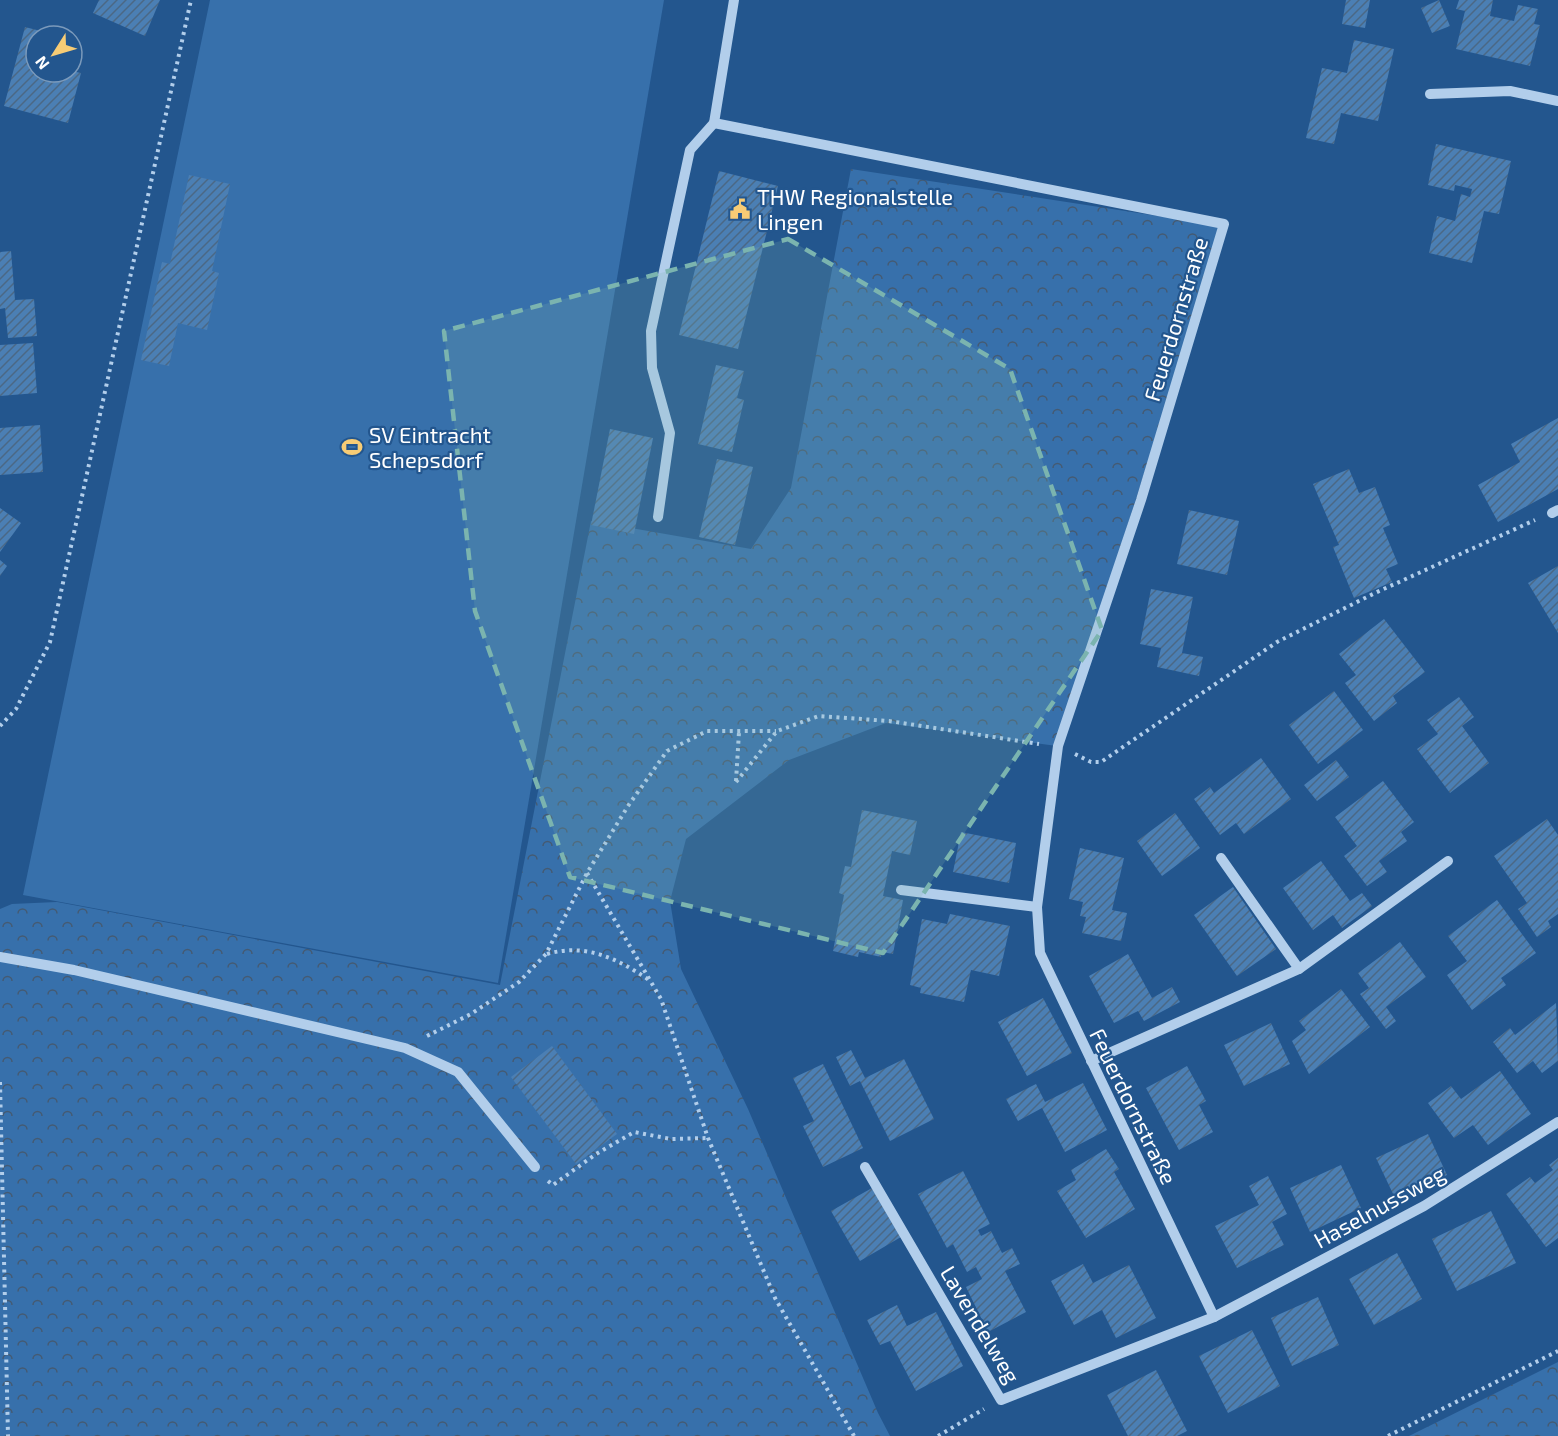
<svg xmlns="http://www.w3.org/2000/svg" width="1558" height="1436" font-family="'Exo 2',sans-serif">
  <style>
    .grass { fill: #3770ab }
    .forest { fill: url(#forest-crowns) }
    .building { fill: url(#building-hatch) }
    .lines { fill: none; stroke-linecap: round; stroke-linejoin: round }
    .path { stroke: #b2ceeb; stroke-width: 4; stroke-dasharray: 3 4.5; stroke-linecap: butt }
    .minor { stroke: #b2ceeb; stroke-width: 10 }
    .marked { fill: #7bb4af; fill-opacity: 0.2; stroke: #7bb4af; stroke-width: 4.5; stroke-dasharray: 12 8; stroke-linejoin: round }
    .labels { text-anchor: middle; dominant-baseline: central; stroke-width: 4.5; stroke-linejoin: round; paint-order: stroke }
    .poi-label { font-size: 22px; fill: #fff; stroke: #23568e; text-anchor: start }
    .street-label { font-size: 22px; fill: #fff; stroke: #23568e }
  </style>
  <defs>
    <pattern id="forest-crowns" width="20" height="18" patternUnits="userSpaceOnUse" patternTransform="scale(1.5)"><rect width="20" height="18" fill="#3770ab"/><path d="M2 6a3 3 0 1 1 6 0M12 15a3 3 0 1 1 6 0" fill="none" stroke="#445a72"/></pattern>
    <pattern id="building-hatch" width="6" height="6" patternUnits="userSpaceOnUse" patternTransform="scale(1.5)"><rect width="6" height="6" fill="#4b7fb4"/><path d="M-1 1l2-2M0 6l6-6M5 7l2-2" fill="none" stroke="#4b6885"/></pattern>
  </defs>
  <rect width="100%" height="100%" fill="#23568e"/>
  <path class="grass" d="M210,0h454l-166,983 -475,-88z"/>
  <g class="forest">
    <path d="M851,169l372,57 -166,520 -171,-23 -97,37 -103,79 -16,62 11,68 67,140 130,304 12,23h-890v-527l12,-5 45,-2 443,83 91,-464 160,28 40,-61z"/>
    <path d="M1558,1362v74h-149z"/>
  </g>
  <g class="building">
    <path d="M99,0h61l-15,36 -52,-23z"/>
    <path d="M1346,0h24l-5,28 -23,-4z"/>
    <path d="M1439,0l11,26 -18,7 -11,-25z"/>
    <path d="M1459,0h34l-3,16 24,5 4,-16 20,4 -4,15 6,1 -10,41 -74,-17 9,-38 -9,-2z"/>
    <path d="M25,27l31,8 -20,1v36l36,-1 9,2 -13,50 -64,-17z"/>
    <path d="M1354,40l40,9 -16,72 -37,-8 -7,31 -28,-6 16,-70 25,5z"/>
    <path d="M1436,144l75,17 -12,53 -15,-3 -12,52 -43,-10 8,-37 18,5 6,-27 9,3 2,-8 -17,-4 -1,6 -26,-6z"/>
    <path d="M719,171l59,15 -40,163 -59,-14z"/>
    <path d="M189,175l41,9 -18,87 7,2 -12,57 -29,-7 -9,43 -28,-6 21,-98 8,2z"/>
    <path d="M11,251l4,49 19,-1 3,37 -29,2 -3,-30 -5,1v-57z"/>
    <path d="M33,343l4,50 -37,3v-51z"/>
    <path d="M716,365l28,6 -7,27 7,2 -12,52 -34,-8z"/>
    <path d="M1558,418v71l-60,33 -20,-37 42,-23 -9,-18z"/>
    <path d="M40,425l3,47 -43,3v-47z"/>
    <path d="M610,429l43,9 -19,96 -43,-9z"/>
    <path d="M717,459l36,8 -18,78 -36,-8z"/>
    <path d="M1349,469l10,24 16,-6 15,38 -7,3 15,36 -12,5 6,13 -38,16 -21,-51 6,-2 -26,-61z"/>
    <path d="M0,508l21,15 -21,29z"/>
    <path d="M1189,510l50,11 -12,54 -50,-11z"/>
    <path d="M0,560l7,6 -7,10z"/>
    <path d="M1558,566v67l-30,-50z"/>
    <path d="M1151,589l42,8 -11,56 21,4 -4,19 -42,-9 4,-19 -21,-4z"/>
    <path d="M1384,619l41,53 -32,24 4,7 -23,18 -29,-38 11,-8 -17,-21z"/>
    <path d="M1334,691l29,39 -45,34 -29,-39z"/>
    <path d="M1459,697l15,20 -12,9 27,37 -39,30 -33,-44 21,-15 -11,-14z"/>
    <path d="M1261,758l30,41 -47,35 -8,-11 -16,12 -26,-36 16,-12 4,6z"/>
    <path d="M1336,760l13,17 -32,24 -13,-16z"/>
    <path d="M1383,781l31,41 -13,10 6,9 -28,20 8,11 -20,14 -23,-30 13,-10 -22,-29z"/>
    <path d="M862,810l55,11 -7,34 -18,-4 -9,45 20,4 -10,54 -11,-2 -1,5 -22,-5 -1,5 -25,-6 11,-56 -5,-2 6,-27 6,1z"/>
    <path d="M1175,813l25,35 -38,28 -25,-35z"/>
    <path d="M1547,819l11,16v79l-10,7 3,6 -14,10 -19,-28 9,-6 -33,-47z"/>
    <path d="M961,832l55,11 -7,40 -56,-11z"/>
    <path d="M1080,848l44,10 -12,52 15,3 -6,28 -39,-8 4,-16 -6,-1 3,-14 -14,-3z"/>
    <path d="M1321,861l29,40 12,-8 10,13 -30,22 -9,-13 -20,15 -30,-42z"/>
    <path d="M1233,887l43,62 -39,27 -43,-61z"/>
    <path d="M1497,900l39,53 -35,25 5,7 -34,25 -25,-35 20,-14 -19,-25z"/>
    <path d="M950,914l60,12 -11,50 -28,-6 -7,32 -44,-9 1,-5 -11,-3 12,-66 25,5z"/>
    <path d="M1400,942l26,35 -40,30 10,14 -10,8 -26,-35 9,-6 -11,-15z"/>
    <path d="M1128,954l24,44 20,-11 8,15 -36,19 -6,-10 -24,12 -25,-47z"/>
    <path d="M1341,989l29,38 -61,47 -17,-33 14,-11 -7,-9z"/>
    <path d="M1043,998l29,55 -45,23 -29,-54z"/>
    <path d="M1556,1003l2,58 -16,12 -9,-12 -16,12 -24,-31 17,-14 5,7z"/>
    <path d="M1271,1023l19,41 -46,22 -20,-41z"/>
    <path d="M552,1046l65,88 -41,30 -65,-87z"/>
    <path d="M851,1050l14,28 39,-19 30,60 -44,22 -30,-60 -10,5 -14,-29z"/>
    <path d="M823,1064l40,84 -40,19 -20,-41 11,-5 -21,-43z"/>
    <path d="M1187,1066l19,35 -7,4 14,27 -34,18 -33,-62z"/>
    <path d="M1500,1071l31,43 -43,31 -15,-20 -19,13 -26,-35 23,-17 10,13z"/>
    <path d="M1083,1083l24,47 -42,22 -23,-44 -24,13 -12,-22 30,-15 9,18z"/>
    <path d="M1428,1134l19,41 -52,23 -19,-40z"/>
    <path d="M1106,1149l13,20 -5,3 21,37 -49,29 -29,-47 19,-11 -5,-10z"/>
    <path d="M1558,1158v80l-12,9 -40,-53 24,-17 5,6 18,-13 -4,-5z"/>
    <path d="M1341,1165l20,43 -51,24 -20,-44z"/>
    <path d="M963,1171l27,53 -12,6 3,6 10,-5 11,22 10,-5 8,16 -15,7 21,41 -38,20 -22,-45 16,-8 -6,-12 -9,5 -14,-28 -6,4 -29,-54z"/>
    <path d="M1268,1176l19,38 -15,8 12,23 -47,23 -22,-42 44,-21 -10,-19z"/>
    <path d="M872,1188l29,49 -41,24 -29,-50z"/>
    <path d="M1491,1211l25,52 -59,28 -25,-52z"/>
    <path d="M1397,1253l25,46 -48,26 -25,-46z"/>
    <path d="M1083,1264l10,19 36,-18 27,53 -40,20 -14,-28 -28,15 -23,-44z"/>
    <path d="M1318,1297l21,48 -47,21 -21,-48z"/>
    <path d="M897,1305l10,21 29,-14 27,54 -47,25 -26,-50 -10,4 -13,-25z"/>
    <path d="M1252,1330l28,56 -52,27 -29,-57z"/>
    <path d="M1156,1370l31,61 -10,5h-49l-21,-41z"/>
  </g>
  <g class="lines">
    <g class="path">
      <path d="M0,726l16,-17 34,-67 141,-642"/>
      <path d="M1075,754l16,8h10l176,-120 98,-49 160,-73"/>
      <path d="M736,781l3,-49"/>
      <path d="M736,782l41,-51 42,-15 70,5 150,23"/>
      <path d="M587,873l74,126 47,139 67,160 79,138"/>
      <path d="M547,954c38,-11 70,4 102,26"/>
      <path d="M427,1036l44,-22 48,-32 27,-28 41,-81 41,-67 39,-55 40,-20h69"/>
      <path d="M0,1082l8,354"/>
      <path d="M548,1181l5,4 43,-31 38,-22 37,7 37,-1"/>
      <path d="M938,1436l46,-27"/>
      <path d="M1388,1436l170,-85"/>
    </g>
    <g class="minor">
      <path d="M734,0l-20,123 510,101 -83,276 -83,246 -21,161 3,46 174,364"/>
      <path d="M1430,94l80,-3 48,10"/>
      <path d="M1552,513l6,-3"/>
      <path d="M658,517l12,-84 -18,-65 -1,-37 39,-181 24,-27"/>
      <path d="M1221,858l78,111"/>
      <path d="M901,890l136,17"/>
      <path d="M0,957l74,13 331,78 53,24 77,95"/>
      <path d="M1091,1061l208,-92 149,-108"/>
      <path d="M865,1167l136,233 213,-83 210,-111 134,-84"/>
    </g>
  </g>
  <path class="marked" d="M788,239l222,130 92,261 -219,323 -313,-76 -95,-266 -31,-280z"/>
  <defs>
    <g id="civic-bare" transform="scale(1.62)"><path d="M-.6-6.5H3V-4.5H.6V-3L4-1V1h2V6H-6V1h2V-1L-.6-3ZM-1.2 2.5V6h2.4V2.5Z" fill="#f7cc75" stroke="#23568e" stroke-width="2.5" paint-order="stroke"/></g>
    <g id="stadium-bare" transform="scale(1.62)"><path d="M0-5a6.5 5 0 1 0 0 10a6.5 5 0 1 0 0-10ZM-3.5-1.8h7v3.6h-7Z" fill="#f7cc75" stroke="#23568e" stroke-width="2.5" paint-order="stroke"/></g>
  </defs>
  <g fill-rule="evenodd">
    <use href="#civic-bare" x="740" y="209"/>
    <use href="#stadium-bare" x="352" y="447"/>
  </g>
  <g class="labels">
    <g class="poi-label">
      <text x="757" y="196">THW Regionalstelle<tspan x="757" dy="25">Lingen</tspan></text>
      <text x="369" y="434">SV Eintracht<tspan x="369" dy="25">Schepsdorf</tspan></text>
    </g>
    <g class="street-label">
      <text transform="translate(1175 319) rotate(-73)">Feuerdornstraße</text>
      <text transform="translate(1134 1106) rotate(64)">Feuerdornstraße</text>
      <text transform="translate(1379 1206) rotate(-29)">Haselnussweg</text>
      <text transform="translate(981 1324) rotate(59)">Lavendelweg</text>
    </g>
  </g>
  <g transform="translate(54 54) rotate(233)"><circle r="28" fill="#23568e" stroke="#7b9abb" stroke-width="1.5"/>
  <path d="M0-4.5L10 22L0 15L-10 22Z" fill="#f7cc75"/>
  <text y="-9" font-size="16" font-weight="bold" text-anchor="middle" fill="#ffffff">N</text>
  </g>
</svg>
